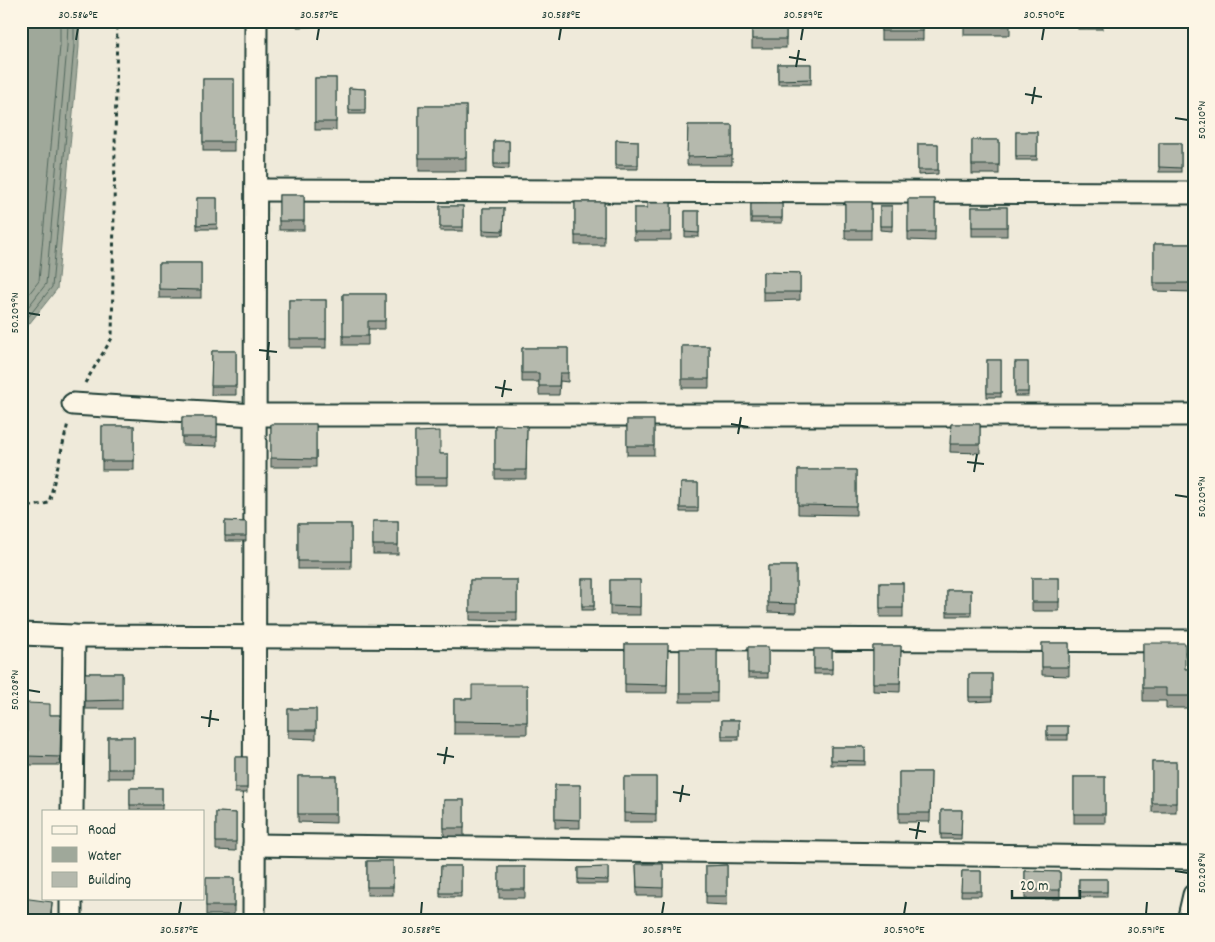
<svg xmlns="http://www.w3.org/2000/svg" width="1215" height="942" font-family="Dekko,sans-serif">
  <style>
    .water { fill: #9fa89a; stroke: #6c7d71 }
    .lines { fill: none; stroke-linecap: round; stroke-linejoin: round }
    .shore { stroke: #52685d; stroke-width: 1 }
    .street-casing { stroke: #1f3d34; stroke-width: 25 }
    .path { stroke: #1f3d34; stroke-width: 3; stroke-dasharray: 4 4; stroke-linecap: butt }
    .street { stroke: #fcf5e5; stroke-width: 21 }
    .wall { fill: #9c9f95; stroke: #1f3d34 }
    .shaded-wall { fill: #7f8279; stroke: #1f3d34 }
    .building { fill: #b5b9ad; stroke: #1f3d34 }
    .ticks { fill: none; stroke: #1f3d34; stroke-width: 2 }
    .neatline { fill: none; stroke: #1f3d34; stroke-width: 2 }
    .ticks-label { font-size: 12px; text-anchor: middle; fill: #1f3d34 }
  </style>
  <rect width="100%" height="100%" fill="#efeada"/>
  <filter id="ink" filterUnits="userSpaceOnUse"><feTurbulence type="fractalNoise" baseFrequency=".02" numOctaves="2"/><feDisplacementMap in="SourceGraphic" scale="10" xChannelSelector="R" yChannelSelector="G"/><feConvolveMatrix kernelMatrix="1 2 1 2 8 2 1 2 1" color-interpolation-filters="sRGB"/></filter>
  <g filter="url(#ink)">
    <path class="water" d="M21,21h58v26l-22,242 -36,45z"/>
    <g class="lines">
      <g class="shore">
        <path d="M21,304l18,-23 21,-235v-25"/>
        <path d="M21,316l25,-32 21,-237 1,-26"/>
        <path d="M21,326l31,-39 22,-240v-26"/>
      </g>
      <g class="street-casing">
        <g id="street">
          <path d="M256,190l938,3"/>
          <path d="M73,404l182,11h939"/>
          <path d="M21,634l53,2 1120,5"/>
          <path d="M72,811l2,-175"/>
          <path d="M254,845l940,13"/>
          <path d="M71,921v-23"/>
          <path d="M254,921l2,-900"/>
          <path d="M1188,921l6,-26"/>
        </g>
      </g>
      <g class="path">
        <path d="M85,383l27,-45 5,-317"/>
        <path d="M21,508l28,-5 19,-80"/>
      </g>
      <use href="#street" class="street"/>
    </g>
    <g class="wall">
      <path d="M297,21h37v5l-37,1z"/>
      <rect x="752" y="21" width="34" height="27"/>
      <rect x="881" y="21" width="42" height="19"/>
      <rect x="964" y="21" width="46" height="14"/>
      <rect x="1078" y="21" width="24" height="8"/>
      <rect x="778" y="64" width="33" height="20"/>
      <rect x="315" y="78" width="21" height="52"/>
      <rect x="203" y="79" width="31" height="72"/>
      <path d="M349,88l16,1v25h-16z"/>
      <rect x="419" y="106" width="47" height="65"/>
      <path d="M688,125h44v40h-45z"/>
      <rect x="1016" y="132" width="21" height="28"/>
      <path d="M616,140l22,1v28h-22z"/>
      <rect x="972" y="140" width="27" height="34"/>
      <path d="M494,141h15v28l-15,-1z"/>
      <rect x="1159" y="143" width="22" height="29"/>
      <path d="M918,144h20v30l-20,1z"/>
      <rect x="279" y="195" width="25" height="35"/>
      <rect x="197" y="198" width="20" height="31"/>
      <path d="M908,199h27v42l-27,-1z"/>
      <rect x="575" y="202" width="29" height="43"/>
      <rect x="845" y="202" width="26" height="37"/>
      <path d="M671,203v37h-37v-32h13z"/>
      <rect x="751" y="204" width="31" height="19"/>
      <rect x="440" y="206" width="23" height="25"/>
      <path d="M880,206h12v25l-12,-1z"/>
      <rect x="972" y="207" width="35" height="29"/>
      <path d="M483,208h21l-1,27h-20z"/>
      <rect x="685" y="211" width="14" height="26"/>
      <path d="M1154,244h40v48l-40,-1z"/>
      <rect x="159" y="263" width="42" height="35"/>
      <path d="M763,272l37,1v27l-37,1z"/>
      <path d="M343,294h42v35h-17v16h-25z"/>
      <rect x="289" y="300" width="37" height="48"/>
      <rect x="682" y="346" width="27" height="42"/>
      <path d="M522,348h46v34l-8,-1 -1,14h-20v-13h-17z"/>
      <path d="M212,351h24v44h-25z"/>
      <rect x="987" y="360" width="14" height="37"/>
      <rect x="1015" y="362" width="13" height="34"/>
      <path d="M182,417h35v29l-35,-1z"/>
      <rect x="627" y="420" width="27" height="35"/>
      <rect x="271" y="424" width="45" height="43"/>
      <path d="M951,424h29v29l-30,-1z"/>
      <path d="M495,425l32,1 -1,53h-31z"/>
      <rect x="102" y="426" width="32" height="44"/>
      <path d="M415,432l25,22h8v31h-33z"/>
      <path d="M798,470h58v45l-58,-1z"/>
      <path d="M681,483h17v29h-18z"/>
      <path d="M225,521l21,1v19h-21z"/>
      <rect x="373" y="521" width="25" height="33"/>
      <rect x="298" y="524" width="53" height="45"/>
      <path d="M768,566h28v47l-28,-1z"/>
      <rect x="1032" y="578" width="27" height="33"/>
      <rect x="582" y="579" width="12" height="31"/>
      <path d="M470,580h47v41l-47,-1z"/>
      <rect x="610" y="580" width="30" height="35"/>
      <rect x="880" y="583" width="23" height="34"/>
      <rect x="947" y="590" width="24" height="26"/>
      <path d="M1042,643h27v33l-27,-1z"/>
      <path d="M1143,643l42,26h9v39h-28v-7h-23z"/>
      <path d="M625,644h43l-1,49h-42z"/>
      <path d="M873,646h28l-1,46 -27,-1z"/>
      <rect x="748" y="647" width="20" height="31"/>
      <rect x="680" y="649" width="37" height="53"/>
      <rect x="814" y="649" width="18" height="25"/>
      <rect x="85" y="673" width="37" height="36"/>
      <path d="M969,674h23v27l-23,1z"/>
      <path d="M527,685v49h-73v-35h18z"/>
      <path d="M27,703l23,12h11l-1,50h-33z"/>
      <path d="M288,709h28v30l-28,-1z"/>
      <rect x="722" y="720" width="17" height="20"/>
      <rect x="1047" y="726" width="21" height="14"/>
      <rect x="108" y="737" width="26" height="41"/>
      <rect x="831" y="747" width="34" height="18"/>
      <rect x="235" y="757" width="12" height="36"/>
      <rect x="1152" y="762" width="24" height="50"/>
      <path d="M899,772h32l-1,50h-31z"/>
      <path d="M298,776h38v47l-38,-1z"/>
      <rect x="624" y="777" width="32" height="45"/>
      <rect x="1074" y="777" width="31" height="46"/>
      <rect x="555" y="785" width="25" height="43"/>
      <rect x="130" y="788" width="32" height="22"/>
      <rect x="444" y="800" width="20" height="36"/>
      <path d="M941,810h21l-1,29h-20z"/>
      <path d="M216,812l20,1v38l-20,-1z"/>
      <rect x="367" y="861" width="26" height="34"/>
      <path d="M636,864h27v32h-26z"/>
      <path d="M727,865v40l-21,-1v-38z"/>
      <path d="M441,866h20v31h-21z"/>
      <rect x="499" y="867" width="26" height="31"/>
      <path d="M608,867v17h-30v-16z"/>
      <path d="M962,871h19v25h-20z"/>
      <path d="M1025,871l35,1v27h-35z"/>
      <rect x="206" y="878" width="28" height="37"/>
      <rect x="1079" y="879" width="28" height="18"/>
    </g>
    <path class="shaded-wall" d="M52,902l-1,19h-1z"/>
    <g class="building">
      <rect x="752" y="21" width="34" height="18"/>
      <rect x="881" y="21" width="42" height="10"/>
      <rect x="964" y="21" width="46" height="5"/>
      <path d="M778,64h33v15l-33,1z"/>
      <rect x="315" y="78" width="21" height="44"/>
      <rect x="203" y="79" width="31" height="63"/>
      <path d="M349,88l16,1v21h-16z"/>
      <rect x="419" y="106" width="47" height="52"/>
      <path d="M688,125h44v31l-45,1z"/>
      <rect x="1016" y="132" width="21" height="24"/>
      <path d="M616,140l22,1v24h-22z"/>
      <rect x="972" y="140" width="27" height="25"/>
      <rect x="494" y="141" width="15" height="23"/>
      <path d="M1159,143h22v25l-22,-1z"/>
      <rect x="918" y="144" width="20" height="26"/>
      <rect x="279" y="195" width="25" height="26"/>
      <path d="M197,198h20v26l-20,1z"/>
      <rect x="908" y="199" width="27" height="33"/>
      <rect x="575" y="202" width="29" height="34"/>
      <rect x="845" y="202" width="26" height="28"/>
      <path d="M647,203h24v29h-37v-24h13z"/>
      <rect x="751" y="204" width="31" height="14"/>
      <rect x="440" y="206" width="23" height="21"/>
      <rect x="880" y="206" width="12" height="20"/>
      <rect x="972" y="207" width="35" height="20"/>
      <path d="M483,208h21l-1,23 -20,-1z"/>
      <path d="M685,211h14v22l-14,-1z"/>
      <rect x="1154" y="244" width="40" height="39"/>
      <path d="M159,263h42v27l-42,-1z"/>
      <path d="M763,272l37,1v19h-37z"/>
      <path d="M343,294h42v27h-17v15h-25z"/>
      <rect x="289" y="300" width="37" height="39"/>
      <rect x="682" y="346" width="27" height="33"/>
      <path d="M522,348h46v25h-8l-1,13h-20v-13h-17z"/>
      <path d="M212,351h24v35h-25z"/>
      <rect x="987" y="360" width="14" height="33"/>
      <rect x="1015" y="362" width="13" height="30"/>
      <rect x="182" y="417" width="35" height="20"/>
      <rect x="627" y="420" width="27" height="26"/>
      <path d="M271,424h45v35l-45,-1z"/>
      <path d="M951,424h29v20h-30z"/>
      <path d="M495,425l32,1 -1,44h-31z"/>
      <rect x="102" y="426" width="32" height="35"/>
      <path d="M440,431v23h8v23h-33v-45z"/>
      <path d="M798,470h58v36l-58,-1z"/>
      <path d="M681,483h17v25h-18z"/>
      <path d="M225,521l21,1v14h-21z"/>
      <rect x="373" y="521" width="25" height="24"/>
      <rect x="298" y="524" width="53" height="37"/>
      <path d="M768,566h28v38l-28,-1z"/>
      <rect x="1032" y="578" width="27" height="24"/>
      <rect x="582" y="579" width="12" height="27"/>
      <rect x="470" y="580" width="47" height="32"/>
      <path d="M610,580h30v27l-30,-1z"/>
      <rect x="880" y="583" width="23" height="25"/>
      <rect x="947" y="590" width="24" height="22"/>
      <rect x="1042" y="643" width="27" height="24"/>
      <path d="M1143,643h42v26h9v27h-28v-8h-23z"/>
      <path d="M625,644h43l-1,41 -42,-1z"/>
      <path d="M873,646h28l-1,37h-27z"/>
      <rect x="748" y="647" width="20" height="26"/>
      <rect x="680" y="649" width="37" height="44"/>
      <rect x="814" y="649" width="18" height="20"/>
      <path d="M85,673h37v27l-37,1z"/>
      <rect x="969" y="674" width="23" height="23"/>
      <path d="M472,685h55v37l-73,-1v-22h18z"/>
      <path d="M27,703l23,1v11h11l-1,42 -33,-1z"/>
      <rect x="288" y="709" width="28" height="21"/>
      <rect x="722" y="720" width="17" height="16"/>
      <rect x="1047" y="726" width="21" height="9"/>
      <rect x="108" y="737" width="26" height="32"/>
      <path d="M831,747h34v14l-34,-1z"/>
      <rect x="235" y="757" width="12" height="31"/>
      <rect x="1152" y="762" width="24" height="41"/>
      <path d="M899,772h32l-1,41h-31z"/>
      <rect x="298" y="776" width="38" height="38"/>
      <path d="M624,777h32v37l-32,-1z"/>
      <rect x="1074" y="777" width="31" height="37"/>
      <path d="M555,785h25v35l-25,-1z"/>
      <rect x="130" y="788" width="32" height="17"/>
      <rect x="444" y="800" width="20" height="28"/>
      <path d="M941,810h21l-1,25 -20,-1z"/>
      <path d="M216,812l20,1v29h-20z"/>
      <rect x="367" y="861" width="26" height="26"/>
      <path d="M636,864h27v24l-26,-1z"/>
      <path d="M727,865v31h-21v-30z"/>
      <path d="M441,866h20v27h-21z"/>
      <rect x="499" y="867" width="26" height="22"/>
      <path d="M608,867v13l-30,-1v-11z"/>
      <path d="M962,871h19v20h-20z"/>
      <path d="M1025,871l35,1v18h-35z"/>
      <rect x="206" y="878" width="28" height="28"/>
      <rect x="1079" y="879" width="28" height="13"/>
      <path d="M22,898l30,4 -2,19h-29z"/>
    </g>
  </g>
  <path class="ticks" d="M76,40l2,-12M317,40l2,-12M559,40l2,-12M801,40l2,-12M1042,40l2,-12M789,57l17,3M796,67l3,-17M1025,94l17,3M1032,104l3,-17M1175,118l13,2M28,313l12,2M259,350l18,2M267,360l2,-18M495,387l17,3M502,397l3,-17M731,424l17,3M738,434l3,-17M967,462l17,2M974,472l3,-18M1175,495l13,2M28,690l12,2M201,717l18,3M209,727l2,-17M437,754l17,3M444,764l3,-17M673,792l17,3M680,802l3,-17M909,829l17,3M916,839l3,-17M1175,871l13,2M179,914l2,-12M421,914l1,-12M662,914l2,-12M904,914l2,-12M1146,914l1,-12"/>
  <rect width="1215" height="942" fill="none" stroke="#fcf5e5" stroke-width="55"/>
  <rect x="42" y="810" width="162" height="90" fill="#fcf5e5" stroke="#a4ab9e"/>
  <rect x="52" y="826" width="25" height="8" fill="#fcf5e5" stroke="#a4ab9e"/>
  <text x="88" y="834" font-size="15" fill="#1f3d34">Road</text>
  <rect x="52" y="847" width="25" height="15" fill="#9fa89a" stroke="#a4ab9e"/>
  <text x="88" y="860" font-size="15" fill="#1f3d34">Water</text>
  <rect x="52" y="872" width="25" height="15" fill="#b5b9ad" stroke="#a4ab9e"/>
  <text x="88" y="884" font-size="15" fill="#1f3d34">Building</text>
  <path d="M1012 890v8h68v-8" fill="none" stroke="#1f3d34" stroke-width="2.5"/>
  <text x="1020" y="890" font-size="15" fill="#1f3d34" stroke="#fcf5e5" stroke-width="4" paint-order="stroke">20 m</text>
  <rect x="28" y="28" width="1160" height="886" class="neatline"/>
  <g class="ticks-label">
    <text x="78" y="18">30.586°E</text>
    <text x="319" y="18">30.587°E</text>
    <text x="561" y="18">30.588°E</text>
    <text x="803" y="18">30.589°E</text>
    <text x="1044" y="18">30.590°E</text>
    <text transform="translate(1201 120) rotate(-90)" y="4">50.210°N</text>
    <text transform="translate(14 313) rotate(-90)" y="4">50.209°N</text>
    <text transform="translate(1201 497) rotate(-90)" y="4">50.209°N</text>
    <text transform="translate(14 690) rotate(-90)" y="4">50.208°N</text>
    <text transform="translate(1201 873) rotate(-90)" y="4">50.208°N</text>
    <text x="179" y="933">30.587°E</text>
    <text x="421" y="933">30.588°E</text>
    <text x="662" y="933">30.589°E</text>
    <text x="904" y="933">30.590°E</text>
    <text x="1146" y="933">30.591°E</text>
  </g>
</svg>
